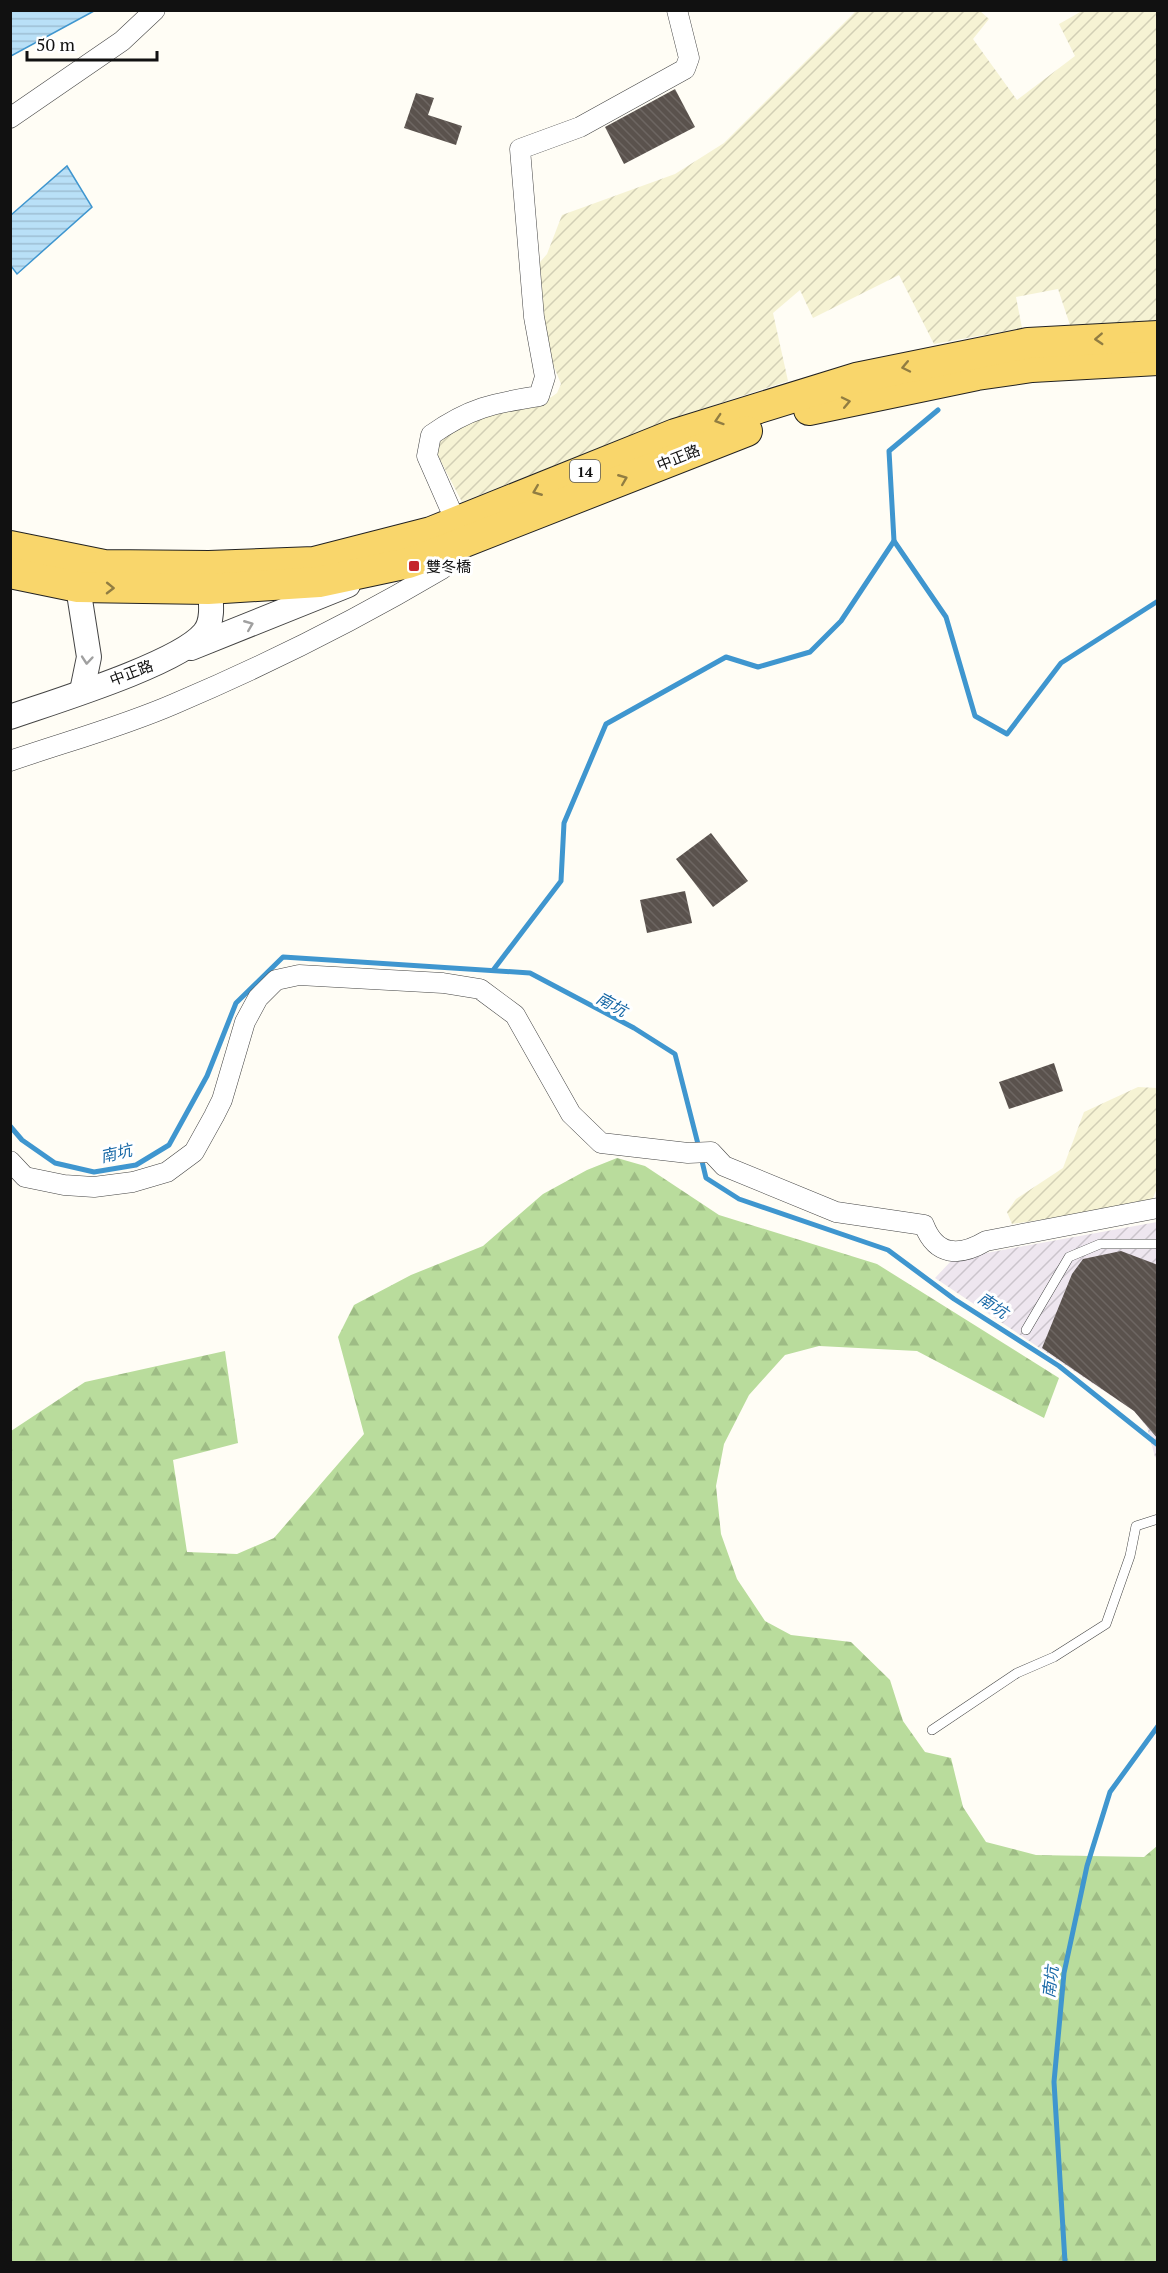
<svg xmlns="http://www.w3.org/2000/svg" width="1168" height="2273" font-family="'PT Serif','Noto Sans TC',serif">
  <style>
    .industrial { fill: url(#industrial-furrows) }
    .farmland { fill: url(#farmland-furrows) }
    .forest { fill: url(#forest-firs) }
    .water { fill: url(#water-rules); stroke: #3f96cf; stroke-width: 1.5 }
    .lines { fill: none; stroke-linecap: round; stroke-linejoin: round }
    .stream { stroke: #3f96cf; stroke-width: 5 }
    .building { fill: url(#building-back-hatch) }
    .service-casing { stroke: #444; stroke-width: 10 }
    .minor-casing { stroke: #444; stroke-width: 21 }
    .tertiary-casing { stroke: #444; stroke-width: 26 }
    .primary-casing { stroke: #222; stroke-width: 32 }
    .service { stroke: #fff; stroke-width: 9 }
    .minor { stroke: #fff; stroke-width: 20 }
    .tertiary { stroke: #fff; stroke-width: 24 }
    .primary { stroke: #f9d66b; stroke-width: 30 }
    .oneway { stroke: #917d42 }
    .oneway2 { stroke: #a0a0a0 }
    .poi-dot { fill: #c4262e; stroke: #fff; stroke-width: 2 }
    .labels { text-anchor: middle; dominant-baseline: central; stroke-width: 6; stroke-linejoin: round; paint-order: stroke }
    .shield { fill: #fff; stroke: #585858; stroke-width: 1.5 }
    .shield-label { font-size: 14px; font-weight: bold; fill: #111 }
    .street-label { font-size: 15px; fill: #111; stroke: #fff }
    .poi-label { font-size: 15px; fill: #111; stroke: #fff; text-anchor: start }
    .water-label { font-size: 16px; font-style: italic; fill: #1768a6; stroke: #fff }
  </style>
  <defs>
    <pattern id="industrial-furrows" width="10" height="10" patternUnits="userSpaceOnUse" patternTransform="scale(1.5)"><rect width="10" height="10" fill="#eee6ef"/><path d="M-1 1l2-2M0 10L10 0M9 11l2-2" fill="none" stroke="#cbc4cc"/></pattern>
    <pattern id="farmland-furrows" width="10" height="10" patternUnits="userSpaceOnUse" patternTransform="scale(1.5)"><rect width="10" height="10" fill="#f6f3d4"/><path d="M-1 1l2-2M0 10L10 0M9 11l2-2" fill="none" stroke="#d2cfb5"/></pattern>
    <pattern id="forest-firs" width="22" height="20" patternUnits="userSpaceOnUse" patternTransform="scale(1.5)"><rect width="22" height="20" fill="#b9dc9c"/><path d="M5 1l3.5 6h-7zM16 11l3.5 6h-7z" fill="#9ebc85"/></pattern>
    <pattern id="water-rules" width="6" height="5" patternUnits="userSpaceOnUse" patternTransform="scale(1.5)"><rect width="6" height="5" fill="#b9e0f7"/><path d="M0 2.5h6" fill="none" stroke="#9ebfd3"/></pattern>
    <pattern id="building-back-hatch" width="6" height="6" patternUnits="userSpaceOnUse" patternTransform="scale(1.5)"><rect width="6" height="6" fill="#5a524d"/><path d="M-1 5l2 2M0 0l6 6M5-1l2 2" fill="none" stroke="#6d6662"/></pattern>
  </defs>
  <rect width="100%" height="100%" fill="#fffdf5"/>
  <path class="industrial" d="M1157,1222v236l-2,-1 -8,-30 -13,-16 -199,-133 18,-19z"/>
  <g class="farmland">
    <path d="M856,11h124l9,8 -16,20 44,61 58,-44 -16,-32 23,-13h75v319l-86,-2 -13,-39 -42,8 6,31 -88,16 -35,-69 -86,43 -13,-28 -27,23 15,68 -113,37 -213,84 -25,-48 2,-16 50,-26 61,-14 7,-5 4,-9 -17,-42 -10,-73 13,-15 15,-39 113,-41 49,-31z"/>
    <path d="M1138,1087l19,1v100l-6,15 -139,21 -5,-12 9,-13 47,-31 21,-56z"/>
  </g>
  <path class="forest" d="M617,1158l28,8 74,49 158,49 182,114 -15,40 -127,-67 -98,-5 -34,9 -36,40 -25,49 -8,42 5,48 16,45 28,42 26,14 60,7 39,38 13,41 22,31 26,6 12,49 23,35 50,13 108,2 13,-11v416h-1146v-831l74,-49 140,-31 13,92 -65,17 14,92 50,2 37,-16 90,-104 -26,-97 16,-32 57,-30 72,-29 60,-52 44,-24z"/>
  <g class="water">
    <path d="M11,10h83v1l-83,45z"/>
    <path d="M67,166l25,41 -75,67 -6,-8v-51z"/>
  </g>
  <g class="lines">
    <g class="stream">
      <path d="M894,541l-5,-90 49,-41"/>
      <path d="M494,969l67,-88 3,-58 42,-99 120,-67 32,10 52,-15 31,-31 53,-80 52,76 29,99 32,18 54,-71 97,-62"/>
      <path d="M10,1126l12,14 33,23 39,9 42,-7 33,-20 38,-69 29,-73 47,-46 247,16 104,55 41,26 24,94"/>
      <path d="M701,1157l5,21 33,21 149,51 66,49 105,67 99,79"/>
      <path d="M1065,2262l-11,-180 10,-109 23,-107 23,-74 48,-66"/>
    </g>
  </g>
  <g class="building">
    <path d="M675,89l20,38 -71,37 -19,-37z"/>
    <path d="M416,93l18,5 -6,17 34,11 -6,19 -52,-17z"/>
    <path d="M711,833l37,48 -35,26 -37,-48z"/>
    <path d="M685,891l7,32 -45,10 -7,-33z"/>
    <path d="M1054,1063l9,28 -54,18 -10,-27z"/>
    <path d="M1121,1251l37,14v174l-24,-28 -92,-63 30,-74 11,-15z"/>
  </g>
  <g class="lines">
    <g class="service-casing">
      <g id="service">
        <path d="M1026,1330l43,-73 31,-13h58"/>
        <path d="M932,1730l85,-57 37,-16 52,-33 24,-68 6,-30 22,-7"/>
      </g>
    </g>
    <g class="minor-casing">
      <g id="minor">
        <path d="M10,118l112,-77 33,-31"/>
        <path d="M456,522l-29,-66 4,-21c38,-27 63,-32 108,-39l6,-19 -11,-60 -14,-168 60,-22 105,-58 4,-11 -12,-48"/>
        <path d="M10,761c55,-19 111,-34 164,-57 92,-39 182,-84 268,-135l-3,-17"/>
        <path d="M10,1161l15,16 39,8 30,2 39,-5 34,-10 27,-20 20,-36 8,-16 23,-78 13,-24 18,-18 23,-5 144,8 37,6 35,26 56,99 30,29 87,10 23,-1 13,14 112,46 88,13c12,31 35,32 62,16l172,-33"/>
      </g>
    </g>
    <g class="tertiary-casing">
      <g id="tertiary">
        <path d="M78,587l11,70 -7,34"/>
        <path d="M191,648l157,-63"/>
        <path d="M10,717c43,-15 168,-53 194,-84 13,-15 4,-44 5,-62"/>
      </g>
    </g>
    <g class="primary-casing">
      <g id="primary">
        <path d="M809,410l168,-35 55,-8 126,-7"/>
        <path d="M10,546l94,19 105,1 105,-4 117,-30 244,-98 181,-56 172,-35 130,-7"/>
        <path d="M10,573l68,14 130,2 111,-7 89,-19 31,-11 308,-121"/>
      </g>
    </g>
    <use href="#service" class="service"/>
    <use href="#minor" class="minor"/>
    <use href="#tertiary" class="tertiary"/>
    <use href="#primary" class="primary"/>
  </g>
  <defs><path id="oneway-chevron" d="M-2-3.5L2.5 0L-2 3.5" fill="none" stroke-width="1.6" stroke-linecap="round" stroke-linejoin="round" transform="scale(1.5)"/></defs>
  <g class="oneway">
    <use href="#oneway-chevron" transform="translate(1099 339) rotate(177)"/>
    <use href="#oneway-chevron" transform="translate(906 367) rotate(168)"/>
    <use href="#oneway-chevron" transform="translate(846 402) rotate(-12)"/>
    <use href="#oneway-chevron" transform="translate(719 420) rotate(162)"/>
    <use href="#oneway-chevron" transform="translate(623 479) rotate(-22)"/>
    <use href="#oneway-chevron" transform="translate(537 491) rotate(158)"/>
    <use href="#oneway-chevron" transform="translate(110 588) rotate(1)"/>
  </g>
  <g class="oneway2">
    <use href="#oneway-chevron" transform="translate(249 625) rotate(-22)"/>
    <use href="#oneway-chevron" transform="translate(87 660) rotate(95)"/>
  </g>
  <rect class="poi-dot" x="408" y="560" width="12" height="12" rx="3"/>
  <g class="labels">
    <rect class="shield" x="570" y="460" width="30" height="22" rx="4.5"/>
    <g class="shield-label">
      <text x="585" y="471">14</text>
    </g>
    <g class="street-label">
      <text transform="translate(678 457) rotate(-22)">中正路</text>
      <text transform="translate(131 672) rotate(-21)">中正路</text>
    </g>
    <g class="poi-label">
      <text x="426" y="566">雙冬橋</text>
    </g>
    <g class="water-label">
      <text transform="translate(612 1004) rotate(29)">南坑</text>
      <text transform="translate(116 1153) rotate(-13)">南坑</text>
      <text transform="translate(993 1305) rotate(34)">南坑</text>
      <text transform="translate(1050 1982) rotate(-83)">南坑</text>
    </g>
  </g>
  <rect width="1168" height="2273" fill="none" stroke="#111111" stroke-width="24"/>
  <path d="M27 51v9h130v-9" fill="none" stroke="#111111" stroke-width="3"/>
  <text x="36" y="51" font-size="18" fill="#111111" stroke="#ffffff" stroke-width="4.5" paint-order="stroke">50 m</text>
</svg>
